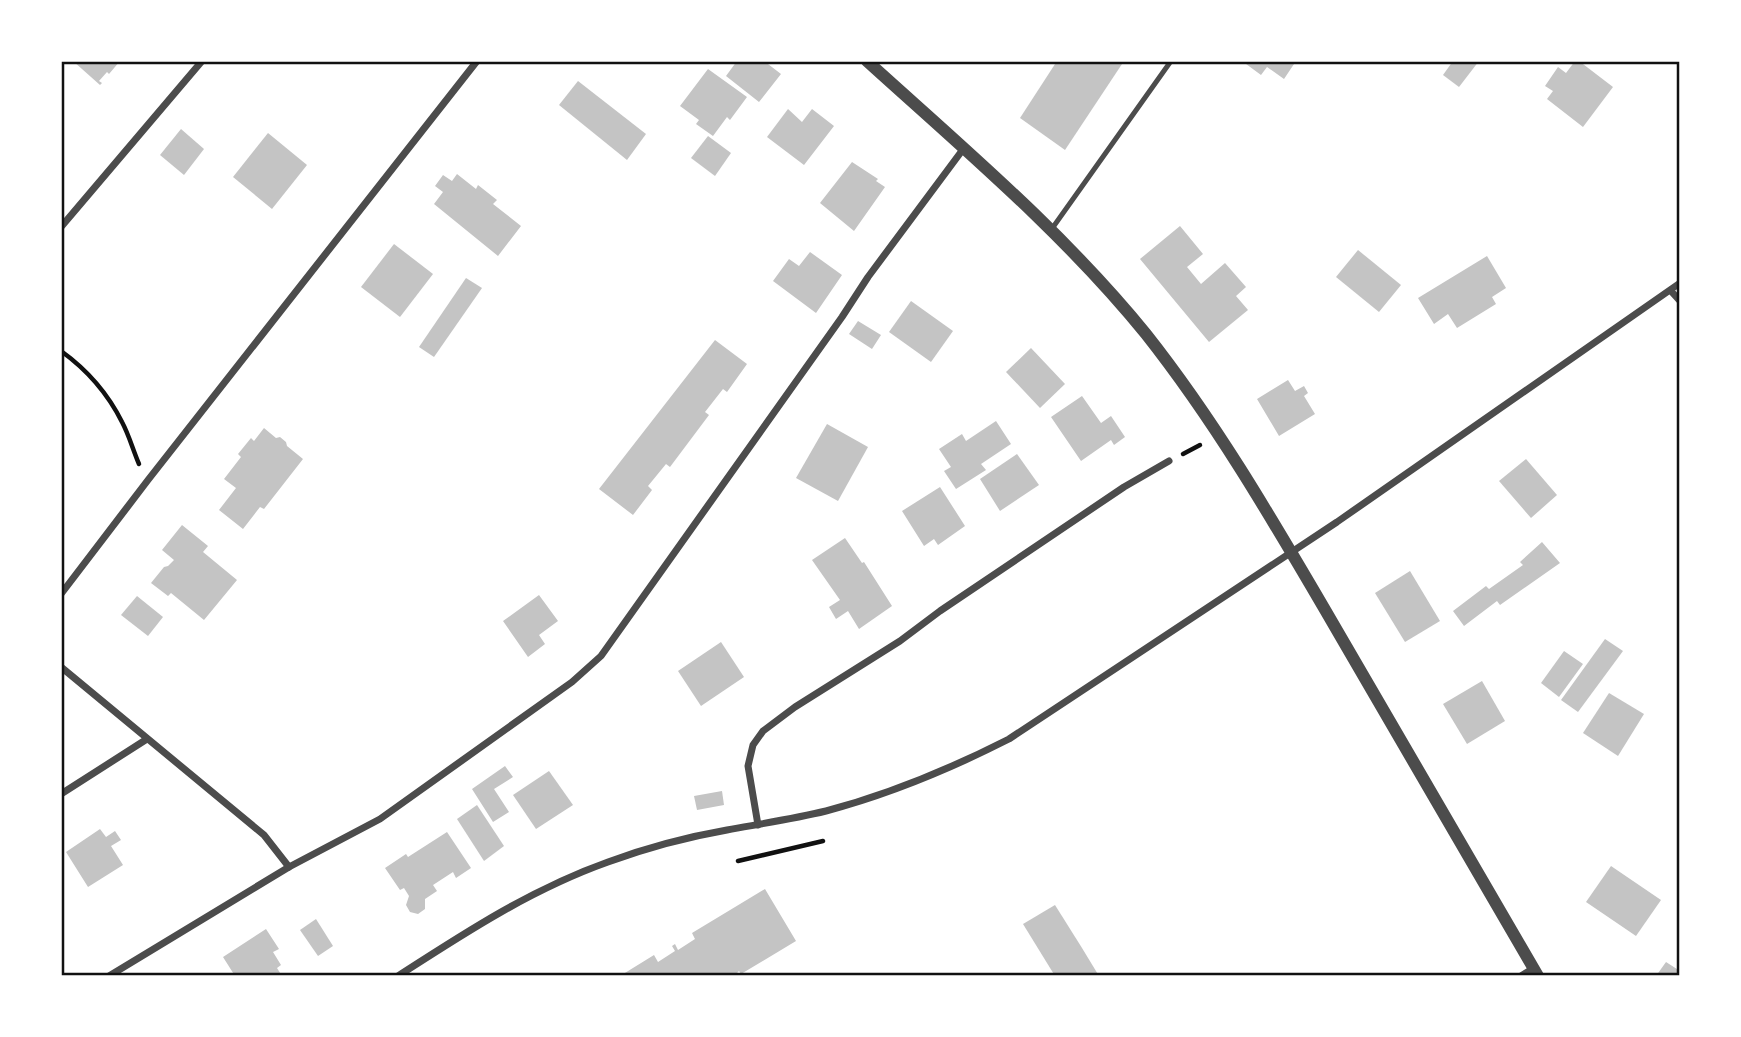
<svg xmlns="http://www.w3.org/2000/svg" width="1741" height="1037" font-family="Montserrat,sans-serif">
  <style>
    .building { fill: #c4c4c4 }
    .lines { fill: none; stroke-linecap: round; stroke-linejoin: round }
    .path { stroke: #111; stroke-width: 4.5 }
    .service { stroke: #4c4c4c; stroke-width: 5 }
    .minor { stroke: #4c4c4c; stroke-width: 7 }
    .tertiary { stroke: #4c4c4c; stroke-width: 12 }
    .neatline { fill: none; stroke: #111; stroke-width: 2.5 }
  </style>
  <rect width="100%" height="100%" fill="#fff"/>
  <g class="building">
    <path d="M73,61h47l-11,13 -2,-2 -8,9 3,2 -2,2z"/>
    <path d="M737,61h33l-2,3 13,10 -22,28 -33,-26z"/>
    <path d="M1057,61h67l-59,89 -45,-32z"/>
    <path d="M1242,61h54l-12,18 -17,-12 -6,8z"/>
    <path d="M1453,61h26l-20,26 -16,-12z"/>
    <path d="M1575,61h4l34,26 -30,40 -36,-28 6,-8 -8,-5 13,-19 8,6z"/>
    <path d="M708,69l39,28 -17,23 -3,-3 -14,19 -17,-12 3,-4 -19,-14z"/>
    <path d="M578,81l68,53 -19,26 -68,-55z"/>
    <path d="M788,109l14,13 10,-13 22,17 -30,39 -37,-28z"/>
    <path d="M181,129l23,20 -20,26 -24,-20z"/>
    <path d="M268,133l39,32 -35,44 -39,-32z"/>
    <path d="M708,136l23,17 -16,23 -24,-18z"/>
    <path d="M852,162l26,17 -2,2 9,6 -31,44 -34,-28z"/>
    <path d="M457,174l19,15 2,-4 19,15 -4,4 28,22 -23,30 -64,-52 9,-12 -8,-6 8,-11 9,6z"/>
    <path d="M1180,226l23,28 -16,13 14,17 24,-21 21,24 -10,9 12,14 -39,32 -69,-83z"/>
    <path d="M394,244l39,30 -33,43 -39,-30z"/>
    <path d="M1358,250l43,35 -22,27 -43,-35z"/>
    <path d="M810,252l32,23 -26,38 -43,-32 16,-22 10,7z"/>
    <path d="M1487,256l19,32 -14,9 4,7 -39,24 -9,-14 -14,10 -16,-26z"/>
    <path d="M466,278l16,10 -48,69 -15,-10z"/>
    <path d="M911,301l42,30 -22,31 -42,-30z"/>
    <path d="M858,321l23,14 -9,14 -23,-15z"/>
    <path d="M715,340l32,24 -20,28 -4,-3 -18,23 4,3 -39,52 -4,-3 -18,22 4,4 -19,25 -34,-26z"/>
    <path d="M1031,348l34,36 -25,24 -34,-36z"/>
    <path d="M1288,380l7,11 9,-5 4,7 -4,3 11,18 -36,22 -22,-37z"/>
    <path d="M1082,396l19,27 10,-7 14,21 -11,8 -3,-5 -30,21 -30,-44z"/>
    <path d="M996,421l15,23 -30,20 5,6 -30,19 -12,-18 7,-4 -12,-18 23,-15 4,7z"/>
    <path d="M827,424l41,23 -30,54 -42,-23z"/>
    <path d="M264,428l12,10 4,-1 6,5 1,4 16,13 -39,50 -4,-2 -17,22 -24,-19 17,-22 -12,-9 17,-22 -3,-3 13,-16 3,3z"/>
    <path d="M1017,454l22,31 -39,26 -20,-32z"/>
    <path d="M1526,459l31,36 -26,23 -32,-37z"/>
    <path d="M940,487l25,39 -27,19 -4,-6 -10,7 -22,-35z"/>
    <path d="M182,525l26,21 -5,6 34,28 -33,40 -33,-27 -3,3 -17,-13 13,-16 4,-1 6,-6 -12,-10z"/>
    <path d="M845,538l17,25 2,-1 28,44 -33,23 -11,-18 -12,8 -7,-12 11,-7 -28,-40z"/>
    <path d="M1542,542l18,21 -60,42 -3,-4 -33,25 -11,-15 33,-25 3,3 34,-24 -3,-3z"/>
    <path d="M1410,571l30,50 -35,21 -30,-49z"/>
    <path d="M539,595l19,26 -19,14 6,9 -17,13 -25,-36z"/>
    <path d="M137,596l26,21 -15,19 -27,-21z"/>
    <path d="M1605,639l18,12 -45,61 -17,-12z"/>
    <path d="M721,642l23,35 -43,29 -23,-35z"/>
    <path d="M1564,651l19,13 -24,33 -18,-14z"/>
    <path d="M1482,681l23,40 -38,23 -24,-40z"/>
    <path d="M1609,693l35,21 -26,42 -35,-23z"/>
    <path d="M505,766l8,11 -19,12 15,23 -16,10 -21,-33z"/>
    <path d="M549,771l24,34 -37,24 -23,-34z"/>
    <path d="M722,791l2,14 -27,5 -3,-14z"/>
    <path d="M477,805l27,41 -20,15 -27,-42z"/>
    <path d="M100,829l6,8 9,-6 6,9 -10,6 12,19 -35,22 -22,-35z"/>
    <path d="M447,832l24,36 -15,10 -3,-6 -20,13 4,6 -12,8v10l-7,5 -8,-2 -4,-7 3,-9 -5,-8 -4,2 -15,-22 21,-14 2,3z"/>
    <path d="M1611,866l50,34 -25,36 -50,-34z"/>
    <path d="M765,889l31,52 -55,33 -2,-3 -5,5h-114l34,-21 4,7 17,-11 -3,-5 3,-2 3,6 17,-11 -3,-6z"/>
    <path d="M1055,905l27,43 17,28h-44l-32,-52z"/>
    <path d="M316,919l17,27 -15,10 -18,-26z"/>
    <path d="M266,929l13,20 -6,3 8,13 -4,3 5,8h-47l-12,-19z"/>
    <path d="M1666,962l14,9v5h-24z"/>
  </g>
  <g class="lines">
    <g class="path">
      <path d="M61,351c25,18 47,43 61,71 7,13 11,28 17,42"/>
      <path d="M1183,454l17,-9"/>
      <path d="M738,861l85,-20"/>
    </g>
    <path class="service" d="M1051,230l120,-169"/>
    <g class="minor">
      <path d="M61,227l141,-166"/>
      <path d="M1671,291l9,10"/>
      <path d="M61,594l87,-114 329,-419"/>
      <path d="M61,667l203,168 25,32"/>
      <path d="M61,794l86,-55"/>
      <path d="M758,825l-10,-59 5,-21 10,-14 32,-24 105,-66 40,-30 184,-124 45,-26"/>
      <path d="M109,976l180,-109 91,-48 192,-137 29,-26 241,-339 26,-40 96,-129"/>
      <path d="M398,976c68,-44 134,-87 210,-114 38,-14 79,-25 119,-32 33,-6 66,-11 99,-19 64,-17 124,-42 183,-72l328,-217 343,-239"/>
      <path d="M1521,976l13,-8"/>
    </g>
    <path class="tertiary" d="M867,61c96,87 197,172 279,273 68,86 123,180 178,274 72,122 142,246 214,368"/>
  </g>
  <rect width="1741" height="1037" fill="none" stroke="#ffffff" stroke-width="126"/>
  <rect x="63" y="63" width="1615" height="911" class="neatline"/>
</svg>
